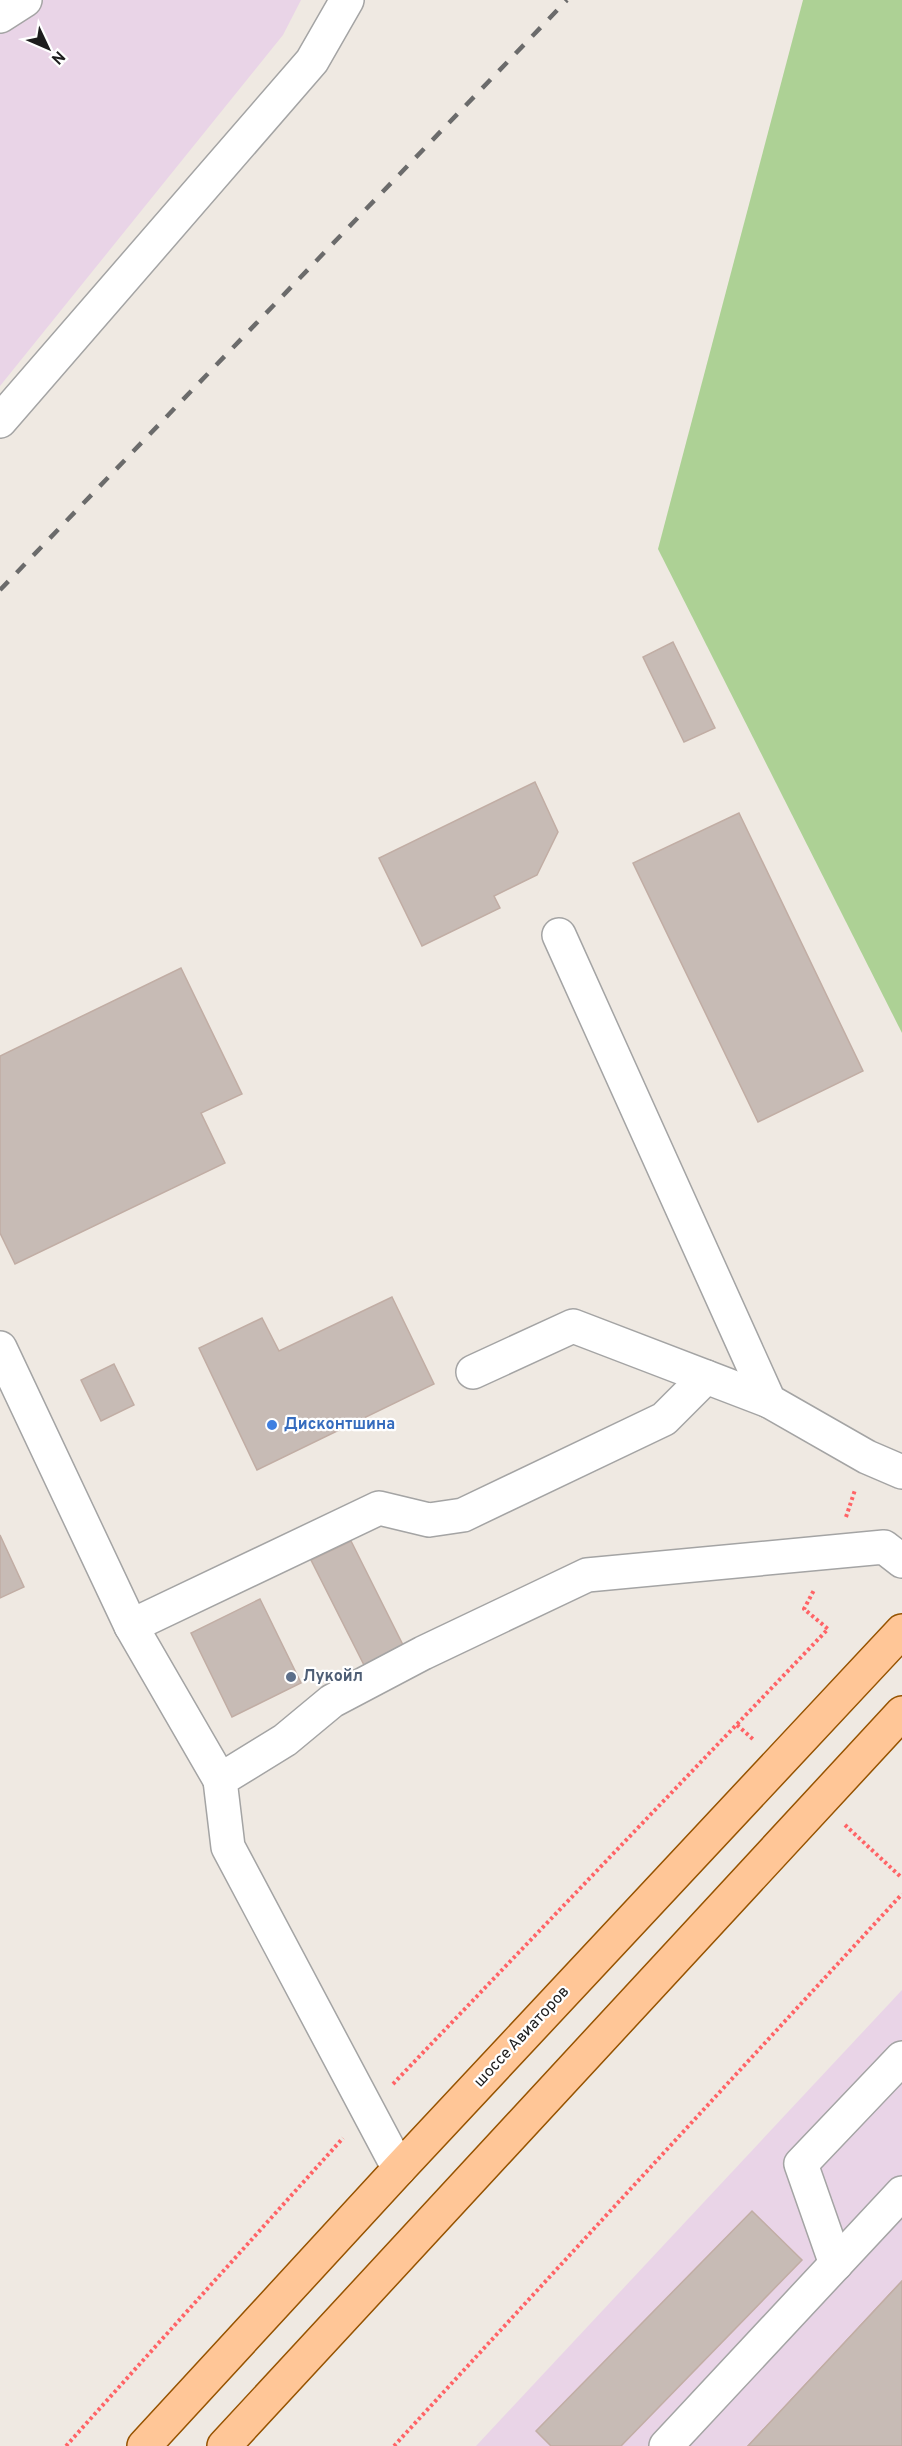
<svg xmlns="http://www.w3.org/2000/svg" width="902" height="2446" font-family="Overpass,sans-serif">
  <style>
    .industrial { fill: #e9d4e7 }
    .forest { fill: #add195 }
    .building { fill: #c7bbb5; stroke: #c1ada4; stroke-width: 1.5 }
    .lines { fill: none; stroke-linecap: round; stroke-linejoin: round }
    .minor-casing { stroke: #a4a4a4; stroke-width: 36 }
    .major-casing { stroke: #965300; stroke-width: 36 }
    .path { stroke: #ff6366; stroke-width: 4; stroke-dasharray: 3 3; stroke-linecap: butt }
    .minor { stroke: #fff; stroke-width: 33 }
    .major { stroke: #ffc697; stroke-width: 33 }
    .rail { stroke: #6b6b6b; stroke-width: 4.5; stroke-dasharray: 12 12; stroke-linecap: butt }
    .shop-dot { fill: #3f7fe0; stroke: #fff; stroke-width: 2 }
    .service-dot { fill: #5c6f8a; stroke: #fff; stroke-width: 2 }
    .labels { text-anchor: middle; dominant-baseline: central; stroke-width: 4.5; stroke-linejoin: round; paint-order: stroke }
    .shop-label { font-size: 16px; font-weight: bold; fill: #366cbe; stroke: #fff; text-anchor: start }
    .service-label { font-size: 16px; font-weight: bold; fill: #4e5e75; stroke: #fff; text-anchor: start }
    .street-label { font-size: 16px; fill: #1d1d1d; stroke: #fff }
  </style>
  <rect width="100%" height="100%" fill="#efe9e2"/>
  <g class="industrial">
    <path d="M0,0h301l-18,35 -283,351z"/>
    <path d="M902,1990v456h-426z"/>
  </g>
  <path class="forest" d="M803,0h99v1033l-244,-484z"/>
  <g class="building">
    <path d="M673,642l42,86 -31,14 -41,-85z"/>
    <path d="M535,782l23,50 -21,43 -43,21 6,12 -78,38 -43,-88z"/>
    <path d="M739,813l124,258 -105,51 -125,-259z"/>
    <path d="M181,968l61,126 -41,19 24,50 -210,101 -15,-31v-177z"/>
    <path d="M392,1297l42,87 -177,86 -58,-122 63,-30 17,33z"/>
    <path d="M114,1364l20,41 -33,16 -20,-41z"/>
    <path d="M0,1535l24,52 -24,11z"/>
    <path d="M351,1541l53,106 -39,20 -54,-107z"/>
    <path d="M260,1599l41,84 -69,34 -41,-84z"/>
    <path d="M752,2211l50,49 -181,186h-70l-15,-15z"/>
    <path d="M902,2281v165h-154z"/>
    <path d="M902,2281v165h-154z"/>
  </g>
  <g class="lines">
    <g class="minor-casing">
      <g id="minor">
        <path d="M0,16l25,-16"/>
        <path d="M0,421l312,-360 35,-61"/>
        <path d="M559,935l210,466 98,56 35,15"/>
        <path d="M0,1348l131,278 89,154"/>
        <path d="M473,1372l100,-46 196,75"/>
        <path d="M131,1626l248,-118 50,12 34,-5 201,-96 42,-42"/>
        <path d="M399,2169l-171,-322 -8,-67 65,-40 47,-39 91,-48 164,-78 297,-28 18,14"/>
        <path d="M836,2264l-35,-100 101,-106"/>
        <path d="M666,2446l236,-253"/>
      </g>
    </g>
    <g class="major-casing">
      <g id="major">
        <path d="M144,2446l255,-277 503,-538"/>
        <path d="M224,2446l678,-733"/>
      </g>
    </g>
    <g class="path">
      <path d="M846,1517l9,-27"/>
      <path d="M737,1725l17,15"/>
      <path d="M845,1825l57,53"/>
      <path d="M393,2084l435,-455 -24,-20 10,-19"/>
      <path d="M66,2446l277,-308"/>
      <path d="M394,2446l508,-552"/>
    </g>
    <use href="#minor" class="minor"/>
    <use href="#major" class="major"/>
    <path class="rail" d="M0,590l567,-590"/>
  </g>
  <circle class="shop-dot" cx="272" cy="1425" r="6"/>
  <circle class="service-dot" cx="291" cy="1677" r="6"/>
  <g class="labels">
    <g class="shop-label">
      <text x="284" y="1425">Дисконтшина</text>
    </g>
    <g class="service-label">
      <text x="303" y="1677">Лукойл</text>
    </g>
    <g class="street-label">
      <text transform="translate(522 2037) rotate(-47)">шоссе Авиаторов</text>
    </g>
  </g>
  <g transform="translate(48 48) rotate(134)" stroke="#ffffff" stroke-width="4.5" paint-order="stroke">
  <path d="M0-4.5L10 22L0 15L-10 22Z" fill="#1d1d1d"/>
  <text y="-9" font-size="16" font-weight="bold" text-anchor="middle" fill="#1d1d1d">N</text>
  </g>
</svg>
